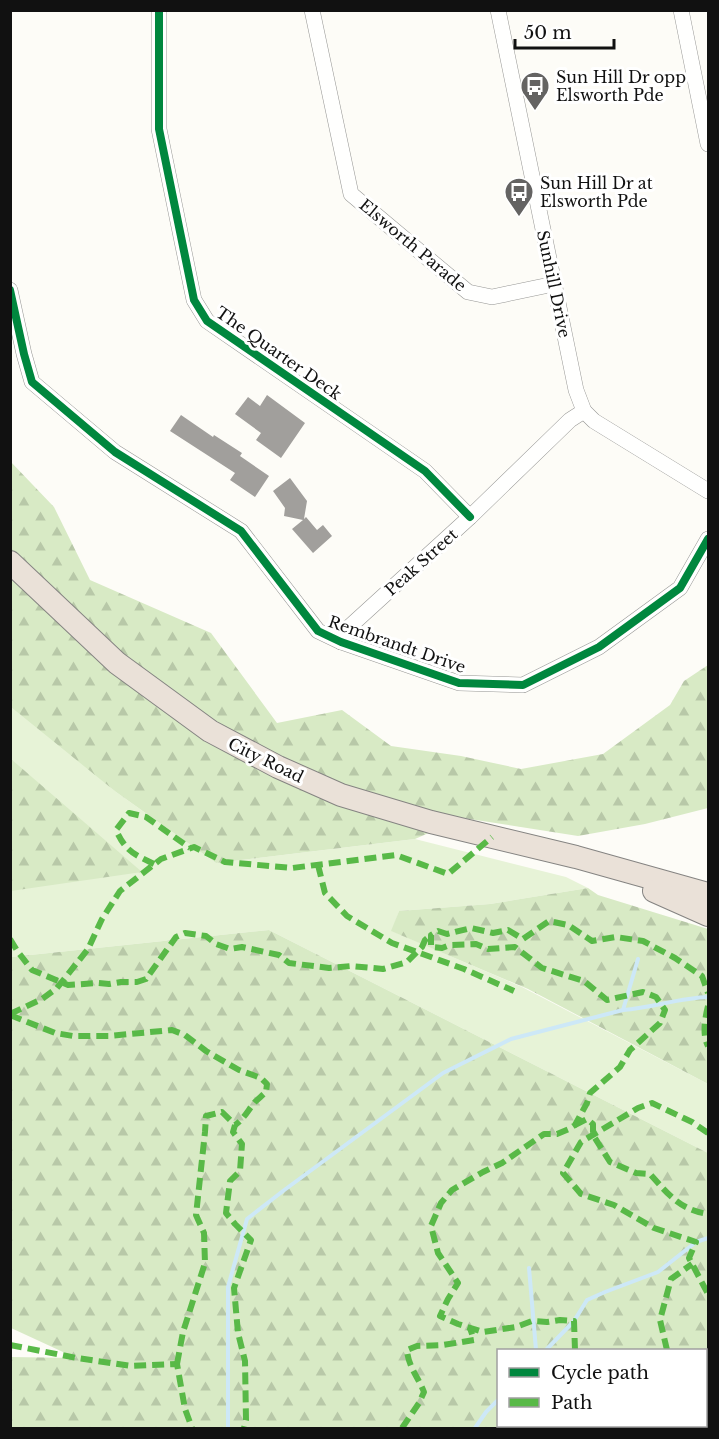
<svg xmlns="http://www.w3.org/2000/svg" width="719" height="1439" font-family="'Libre Baskerville',serif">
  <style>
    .grass { fill: #e7f3d7 }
    .forest { fill: url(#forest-firs); fill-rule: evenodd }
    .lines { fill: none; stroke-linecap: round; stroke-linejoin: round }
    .stream { stroke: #cde8f7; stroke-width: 4 }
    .building { fill: #a19f9c }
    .minor-casing { stroke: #979795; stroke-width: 16 }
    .highway-casing { stroke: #858482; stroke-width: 24 }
    .minor { stroke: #fffffe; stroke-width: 15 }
    .highway { stroke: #eae1d8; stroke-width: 22 }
    .quiet { stroke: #58b947; stroke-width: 6; stroke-dasharray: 12 6; stroke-linecap: butt }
    .cycleway-casing { stroke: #fff; stroke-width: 11 }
    .cycleway { stroke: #00873e; stroke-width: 8 }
    .labels { text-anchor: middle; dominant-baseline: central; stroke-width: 6; stroke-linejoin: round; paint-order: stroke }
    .poi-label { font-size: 16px; fill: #111; stroke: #fff; text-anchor: start }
    .street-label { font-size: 16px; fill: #111; stroke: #fff }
  </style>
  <defs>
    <pattern id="forest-firs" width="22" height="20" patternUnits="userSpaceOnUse" patternTransform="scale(1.5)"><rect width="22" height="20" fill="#d8eac5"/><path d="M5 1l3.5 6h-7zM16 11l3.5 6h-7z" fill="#b8c8a8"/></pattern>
  </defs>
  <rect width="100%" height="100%" fill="#fdfcf7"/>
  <path class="grass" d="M10,701l106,91 100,71 199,-24 151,38 22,11 -98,16 -91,7 -7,20 130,56 186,97v69l-439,-223 -258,27z"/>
  <g class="forest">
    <path d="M10,461l44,46 36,73 121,53 66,90 65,-13 49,36 70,10 60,13 82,-15 67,-49 14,-24 24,-16v143l-63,16 -67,12 -115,-18 -48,21 -199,24 -100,-71 -105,-85z"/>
    <path d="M11,759l131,113 -131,19z"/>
    <path d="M588,888l10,7 110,34v155l-180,-95 -137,-58 8,-20 91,-7z"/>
    <path d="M269,930l439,223v275h-697v-71l65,1 -65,-30v-371zM498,1350h208v76h-208z"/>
  </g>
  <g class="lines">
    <g class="stream">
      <path d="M623,1010c30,-2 55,-12 85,-13"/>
      <path d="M529,1268l7,82"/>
      <path d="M546,1350l28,-29 13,-21 18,-8 53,-20 38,-30 12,-4"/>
      <path d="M228,1428v-141l19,-68 36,-28 160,-118 68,-34 112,-29 15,-51"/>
      <path d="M475,1428l11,-16 12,-12"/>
    </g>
  </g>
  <g class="building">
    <path d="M267,395l38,28 -24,35 -25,-18 5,-7 -26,-19 13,-17 12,9z"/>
    <path d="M181,415l32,22 1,-2 28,18 -2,3 29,20 -14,21 -25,-17 5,-7 -65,-42z"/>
    <path d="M290,478l17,23 -3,18 2,-2 11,13 6,-5 9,11 -19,17 -21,-24 11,-9 -19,-4 1,-8 -12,-17z"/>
  </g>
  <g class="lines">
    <g class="minor-casing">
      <g id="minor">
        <path d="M159,10v119l35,171 13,21 218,150 45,46"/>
        <path d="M312,10l39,184 117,98 24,5 62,-13"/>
        <path d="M498,10l78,380 8,21 10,10 114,70"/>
        <path d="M681,10l27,134"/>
        <path d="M10,290l14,64 8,28 83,70 126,79 77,100 23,11 118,41 64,2 76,-38 81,-59 28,-49"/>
        <path d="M341,642l6,-13 123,-112 100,-97 14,-9"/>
      </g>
    </g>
    <g class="highway-casing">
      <g id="highway">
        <path d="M10,562l107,101 93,68 68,36 63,28 90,27 145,35 132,37"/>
        <path d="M654,891l54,24"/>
      </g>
    </g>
    <use href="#minor" class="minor"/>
    <use href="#highway" class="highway"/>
    <g class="quiet">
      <path d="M154,864c-20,-10 -28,-12 -38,-34l13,-17 17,4 44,31"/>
      <path d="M318,865l7,28 22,23 45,27 72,26 50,22"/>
      <path d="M10,939l8,13 14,18 36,15 30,-2 11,1 12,-2h16l9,-3 30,-42 9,-4 21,3 10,8 14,5 12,-2 37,8 10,8 40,5 22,-2 32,3 24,-7 15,-15 3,-7 6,-5"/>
      <path d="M708,1006c-3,12 -6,29 0,40"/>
      <path d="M10,1014l32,-15 15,-11 31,-39 14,-30 18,-28 41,-32 33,-12 31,15 67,6 104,-13 52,19 44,-37"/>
      <path d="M10,1015l45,18 18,3h36l63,-6 13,5 21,16 33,19 22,8 6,6 -1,8c-3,3 -8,7 -11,10 -7,8 -11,17 -20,23"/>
      <path d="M575,1125l12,-6 6,5v11l17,27 26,11 14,1c18,20 30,36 58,40"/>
      <path d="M708,1133l-16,-11 -40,-19 -14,5 -57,34 -18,31 18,21 33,11 40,23 42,14 -7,16 19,36"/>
      <path d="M10,1345l67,13 54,8 46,-2 8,45 7,19"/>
      <path d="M575,1350l-1,-29 -14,-1 -13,2 -15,-1 -16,6 -33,5 -25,-8 -18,-8 8,-17 10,-16 -20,-30 -7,-27 10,-23 11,-13 31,-18 19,-9 42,-29h13l12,-5 6,-4 12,-22 3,-10 30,-26 10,-17 30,-27 5,-13 -9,-13 -13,-5 -36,8 -23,-19 -42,-13 -27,-21 -27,2 -12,-5 -26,1 -8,3 -11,-1v-12l7,-4 9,3 24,-6 22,5 15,-3 15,9 26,-18 19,4 24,16 24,-4 27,4 32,17 27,18 6,17"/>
      <path d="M667,1350l-7,-30 11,-41 21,-15"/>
      <path d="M177,1364l6,-32 22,-69 -1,-30 -8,-18 9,-83 1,-16 16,-4 13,13 -2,7 9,12 -2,27 -10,10 -4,32 9,11 16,16 -17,48 4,45 7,28 1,59 -2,8"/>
      <path d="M691,1426l1,2"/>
      <path d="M402,1428l17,-25 5,-11c-6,-15 -16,-26 -17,-42l10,-4 26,-1 31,-5 -4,-12"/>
      <path d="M559,1428l1,-2"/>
    </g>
    <g class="cycleway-casing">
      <g id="cycleway">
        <path d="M159,10v119l35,171 13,21 218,150 45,46"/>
        <path d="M10,290l14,64 8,28 83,70 126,79 77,100 23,11 118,41 64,2 76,-38 81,-59 28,-49"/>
      </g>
    </g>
    <use href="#cycleway" class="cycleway"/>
  </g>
  <defs>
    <g id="bus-pin" transform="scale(1.5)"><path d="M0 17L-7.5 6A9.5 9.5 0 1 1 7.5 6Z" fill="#646362" stroke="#fff"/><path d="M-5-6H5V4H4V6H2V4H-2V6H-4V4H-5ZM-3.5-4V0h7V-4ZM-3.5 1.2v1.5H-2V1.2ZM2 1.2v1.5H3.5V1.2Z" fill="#fff"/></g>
  </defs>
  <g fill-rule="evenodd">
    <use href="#bus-pin" x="535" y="86"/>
    <use href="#bus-pin" x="519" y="192"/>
  </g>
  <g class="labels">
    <g class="poi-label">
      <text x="556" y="77">Sun Hill Dr opp<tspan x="556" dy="18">Elsworth Pde</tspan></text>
      <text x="540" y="183">Sun Hill Dr at<tspan x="540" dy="18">Elsworth Pde</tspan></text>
    </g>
    <g class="street-label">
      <text transform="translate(413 245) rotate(40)">Elsworth Parade</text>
      <text transform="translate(554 284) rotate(78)">Sunhill Drive</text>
      <text transform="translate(279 353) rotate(35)">The Quarter Deck</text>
      <text transform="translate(421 562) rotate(-42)">Peak Street</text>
      <text transform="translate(397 644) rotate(19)">Rembrandt Drive</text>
      <text transform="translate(266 760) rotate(26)">City Road</text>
    </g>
  </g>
  <rect width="719" height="1439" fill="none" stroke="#111111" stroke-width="24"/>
  <rect x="497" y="1349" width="210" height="78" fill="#ffffff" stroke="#a0a0a0" stroke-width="1.5"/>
  <rect x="509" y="1368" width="30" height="9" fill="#00873e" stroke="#a0a0a0" stroke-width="1.5"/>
  <text x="551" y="1379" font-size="18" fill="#111111">Cycle path</text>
  <rect x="509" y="1398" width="30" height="9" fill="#58b947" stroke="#a0a0a0" stroke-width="1.5"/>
  <text x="551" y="1409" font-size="18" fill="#111111">Path</text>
  <path d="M515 39v9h99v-9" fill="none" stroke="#111111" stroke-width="3"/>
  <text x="524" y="39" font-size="18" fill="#111111" stroke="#ffffff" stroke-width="4.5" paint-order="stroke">50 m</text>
</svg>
